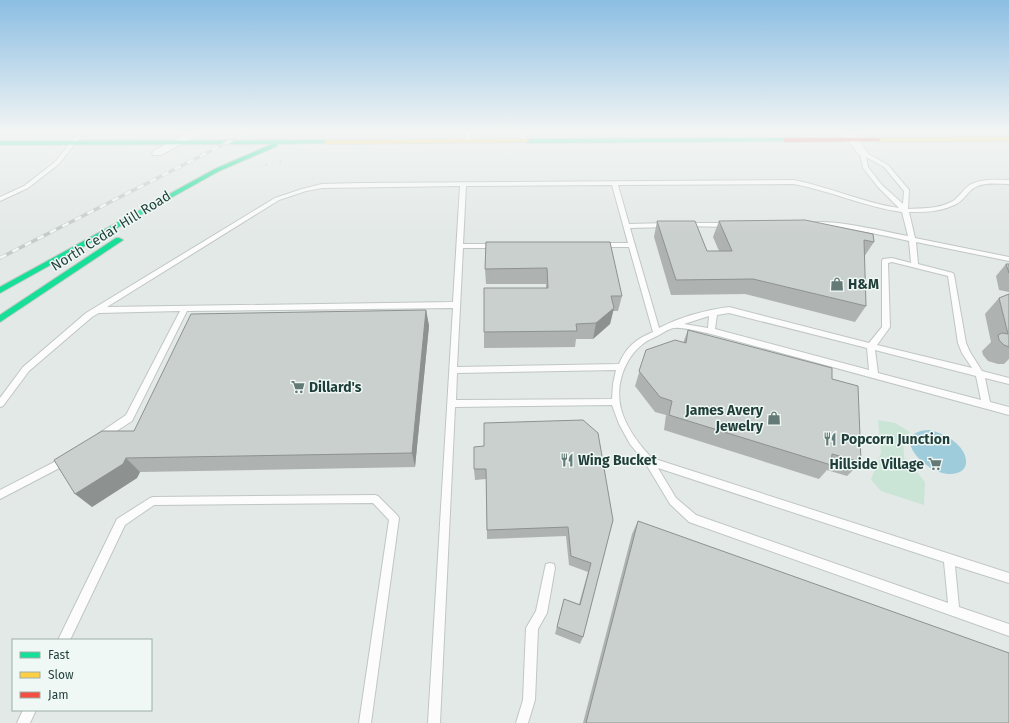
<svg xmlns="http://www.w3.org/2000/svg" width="1009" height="723" font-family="'Fira Sans',sans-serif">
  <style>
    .green { fill: #cae4d5 }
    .water { fill: #9fccdb }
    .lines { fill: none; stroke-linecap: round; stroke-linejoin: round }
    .lane-casing { stroke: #c0c6c4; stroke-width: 2 }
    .street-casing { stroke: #c0c6c4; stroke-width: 2 }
    .fast-casing { stroke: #bec7c4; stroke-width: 2 }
    .slow-casing { stroke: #bec7c4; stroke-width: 2 }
    .jam-casing { stroke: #bec7c4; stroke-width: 2 }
    .path { stroke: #c0cac7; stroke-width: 2; stroke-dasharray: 1.5 2.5; stroke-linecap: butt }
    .lane { fill: #fbfcfb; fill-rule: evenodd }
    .street { fill: #fbfcfb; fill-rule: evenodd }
    .fast { fill: #16e098; fill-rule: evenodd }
    .slow { fill: #ffcf43; fill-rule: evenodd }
    .jam { fill: #f24e42; fill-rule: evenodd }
    .rail-casing { stroke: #c6cbca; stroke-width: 3.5 }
    .rail { stroke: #f0f8f5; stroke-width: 2.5; stroke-dasharray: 7; stroke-linecap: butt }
    .wall { fill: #aeb3b1 }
    .shaded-wall { fill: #8d9290 }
    .building { fill: #cad0ce; stroke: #8d9290 }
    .labels { text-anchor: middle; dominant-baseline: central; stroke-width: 3; stroke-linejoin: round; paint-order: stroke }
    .street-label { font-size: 14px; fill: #1f3e39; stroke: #f0f8f5 }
    .poi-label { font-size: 14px; font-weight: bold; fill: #1f3e39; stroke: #f0f8f5; text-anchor: start }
  </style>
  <rect width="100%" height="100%" fill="#e3e9e7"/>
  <path class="green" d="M878,420l17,3 15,9 -7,8 1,17 21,25 -1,23 -43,-14 -10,-11 10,-27z"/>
  <path class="water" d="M929,430c10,2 19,6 27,13 13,11 16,31 -6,31 -25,0 -63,-42 -21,-44z"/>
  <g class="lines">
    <g class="lane-casing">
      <g id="lane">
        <path d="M79,132h5l-25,32 -31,24 -28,13v-4l24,-11 31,-24z"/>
        <path d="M465,132h6l-1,9 -5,-1z"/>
        <path d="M520,132h6v9l-5,-1z"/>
        <path d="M863,151l25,14 21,25 -1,19c15,-1 30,0 43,-7 7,-3 10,-10 16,-15 11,-9 28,-7 42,-7v4c-13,0 -28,-3 -39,7 -5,5 -8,11 -16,14 -14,7 -30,7 -45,7l6,26 94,19v4l-93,-19 2,22 35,9 1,2 12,68 4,9 12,19 27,7v6l-24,-6 5,24 19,5v8l-298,-81c-9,-2 -29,-7 -36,-6 -7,0 -14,7 -20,9 -27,11 -41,44 -34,72 5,18 18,36 31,49l357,115v10l-54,-17 4,41 50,17v12l-320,-114 -19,-18 -24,-40 -16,-20 -11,-20 -7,-19 -157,2 -15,316h-12l25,-415 -266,3 -55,110 -31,20 -3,-1 -1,-3 1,-3 28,-19 54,-104 -81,2 -7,4 -63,54 -26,35 -3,1v-9l23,-31 63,-54 189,-115 27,-9 20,-5 39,-1 433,-3c36,7 69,23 105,28l-21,-21 -15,-19 -3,-15zM866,157l18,10 20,24 -1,13 -21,-19 -14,-18zM794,184c37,7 71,23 108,28l6,24c-16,-3 -87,-20 -98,-12 5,3 12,2 18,2 27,3 54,9 81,15l2,22 -19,-5 -9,1 -1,2v66l-13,16 -140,-36c-23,3 -49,10 -70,21l-29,-100 38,-1 3,-2 -3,-2 -39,1 -11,-39zM612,185l16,58h-27l-3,2 3,2h28l24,85c-17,7 -27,15 -34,32l-162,3 6,-119h32l3,-2 -3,-2h-32l3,-58zM460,186l-7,116 -346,5 172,-107 27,-9 16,-3zM892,262l56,14 10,67 4,10 10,15 -95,-23 13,-18 -2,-64zM729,313l138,35 2,22 -154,-41 2,-14zM709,316l-1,12 -24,-4zM875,350l101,26 5,24 -103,-27zM616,370l-3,14 -1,15 -156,1 1,-27zM658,468l286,94 4,41 -252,-88 -20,-17z"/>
        <path d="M687,223h41l3,2 -3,2 -43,-1v-2z"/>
        <path d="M66,456l3,1 2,3 -2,3 -69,36v-9z"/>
        <path d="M375,495l3,1 19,19 2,3 -28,205h-12l30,-203 -16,-17 -219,2 -29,20 -55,115h-12l59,-121 33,-21 3,-1z"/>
        <path d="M550,563l4,1 1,4 -8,45 -9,16 -3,71 -7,23h-12l7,-23 3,-72 10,-17 9,-43 1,-4z"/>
        <path d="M23,710h13l-6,13h-13z"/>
      </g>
    </g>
    <g class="street-casing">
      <g id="street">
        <path d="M190,132h14l-43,23h-8l-1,-2 1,-2z"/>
        <path d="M841,132h11l16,21 -1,2h-8z"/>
      </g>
    </g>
    <g class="fast-casing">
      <g id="fast">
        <path d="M785,138l2,1v2l-260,2 -3,-2 3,-2z"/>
        <path d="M327,140l2,1v2l-52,1v2l-58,25 -219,122v-6l215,-118 57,-25 -272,1v-4z"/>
        <path d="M116,238h3l4,2 -123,82v-7z"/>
      </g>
    </g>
    <g class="slow-casing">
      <g id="slow">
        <path d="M1009,137v4l-131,1 -3,-2 3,-2z"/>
        <path d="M527,139l2,1v2l-202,2 -3,-2 3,-2z"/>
      </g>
    </g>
    <g class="jam-casing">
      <path id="jam" d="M878,138l2,1v2l-95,1 -3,-2 3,-2z"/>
    </g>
    <g class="path">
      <path d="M280,161l1,2"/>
      <path d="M266,164l1,3"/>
    </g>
    <use href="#lane" class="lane"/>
    <use href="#street" class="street"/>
    <use href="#fast" class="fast"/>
    <use href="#slow" class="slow"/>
    <use href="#jam" class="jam"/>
    <g class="rail-casing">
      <path id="rail" d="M0,258l248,-126"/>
    </g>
    <use href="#rail" class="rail"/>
  </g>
  <g class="wall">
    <path d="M805,220l69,22 -10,15 2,49 -11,16 -110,-28 -74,1 -17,-58 3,-16 50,30h12l-6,-14 6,-16z"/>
    <path d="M486,242l136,54 -4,15h-5l-3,13 -17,15h-17l-1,8 -91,1v-16l62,-44v-4h-60l-1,-15z"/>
    <path d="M1006,264h3v28l-10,-2 -3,-14z"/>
    <path d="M1009,294v65l-5,5h-6l-10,-3 -5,-6 -1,-4 9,-9 -6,-28 14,-16z"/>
    <path d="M426,310l3,16 -14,141 -275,5 -3,6 -45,29 42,-76z"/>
    <path d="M688,330l144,49 29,83 -14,14 -20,-6 -8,9 -155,-49 2,-15 -11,-3 -20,-26 11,-36 37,-7z"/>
    <path d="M474,447l139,73 -30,117 -3,7 -25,-10 9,-35 15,5 9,-32 -19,-7 -3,-29 -79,3 -1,-60 -11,1 -1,-11z"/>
    <path d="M638,521l371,202h-426l49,-189z"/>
  </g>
  <g class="shaded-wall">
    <path d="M614,308l-4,16 -17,15 3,-16z"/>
    <path d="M426,310l3,16 -14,141 -3,-14z"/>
    <path d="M126,458l14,14 -3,6 -45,29 -17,-13z"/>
  </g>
  <g class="building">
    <path d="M805,220l68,14 1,8 -10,-2 2,66 -113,-27 -77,1 -19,-59h38l12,30h25l-13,-30z"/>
    <path d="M486,242h124l12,54h-11l3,12 -18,15 -20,1 1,7 -93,1v-44h64l-1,-20 -62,1z"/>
    <path d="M1006,264h3v9z"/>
    <path d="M1009,294v53l-5,-2 -5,-5 -1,-5 4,-2 6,1 -9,-36z"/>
    <path d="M426,310l-14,143 -286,5 -3,6 -48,30 -21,-34 48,-29h32l57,-117z"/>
    <path d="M688,330l144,38v11l26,7 3,76 -29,-8 -1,11 -162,-50 3,-14 -12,-4 -21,-26 7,-21 29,-10 11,3z"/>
    <path d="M583,420l15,13 15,87 -30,117 -26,-10 7,-28 16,6 11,-42 -20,-7 -3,-29 -81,3 -1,-61h-12v-22l10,-1v-23z"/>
    <path d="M638,521l371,132v70h-423z"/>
  </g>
  <linearGradient id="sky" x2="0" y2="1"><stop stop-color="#8bbee3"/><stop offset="0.56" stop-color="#f2f5f4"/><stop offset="1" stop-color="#f2f5f4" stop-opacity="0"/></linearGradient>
  <rect width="1009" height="234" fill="url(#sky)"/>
  <defs>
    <g id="shop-bare" transform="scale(1.08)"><path d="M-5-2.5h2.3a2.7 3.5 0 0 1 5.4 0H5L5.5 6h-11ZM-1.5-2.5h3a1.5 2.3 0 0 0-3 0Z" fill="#647a76" stroke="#f0f8f5" stroke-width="2.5" paint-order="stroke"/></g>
    <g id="supermarket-bare" transform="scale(1.08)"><path d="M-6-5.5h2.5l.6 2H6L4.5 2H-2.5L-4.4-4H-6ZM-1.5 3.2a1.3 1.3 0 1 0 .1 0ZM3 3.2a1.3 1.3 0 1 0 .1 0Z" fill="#647a76" stroke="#f0f8f5" stroke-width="2.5" paint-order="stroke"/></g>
    <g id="restaurant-bare" transform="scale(1.08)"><path d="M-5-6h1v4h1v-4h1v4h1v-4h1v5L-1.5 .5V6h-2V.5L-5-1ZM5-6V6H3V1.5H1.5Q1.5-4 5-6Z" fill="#647a76" stroke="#f0f8f5" stroke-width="2.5" paint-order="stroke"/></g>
  </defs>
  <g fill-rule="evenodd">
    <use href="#shop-bare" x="837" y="284"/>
    <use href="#supermarket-bare" x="298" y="387"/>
    <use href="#shop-bare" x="774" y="418"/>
    <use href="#restaurant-bare" x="830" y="439"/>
    <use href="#restaurant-bare" x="567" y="460"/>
    <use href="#supermarket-bare" x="935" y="464"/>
  </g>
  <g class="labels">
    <g class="street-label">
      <text transform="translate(111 231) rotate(-32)">North Cedar Hill Road</text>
    </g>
    <g class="poi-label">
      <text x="848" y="284">H&amp;M</text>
      <text x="309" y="387">Dillard's</text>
      <text x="763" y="410" text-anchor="end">James Avery<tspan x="763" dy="16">Jewelry</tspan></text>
      <text x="841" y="439">Popcorn Junction</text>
      <text x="578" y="460">Wing Bucket</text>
      <text x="924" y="464" text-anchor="end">Hillside Village</text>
    </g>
  </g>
  <rect x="12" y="639" width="140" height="72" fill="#f0f8f5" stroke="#9caeaa"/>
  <rect x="20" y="652" width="20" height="6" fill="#16e098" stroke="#9caeaa"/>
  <text x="48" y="659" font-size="12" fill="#1f3e39">Fast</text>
  <rect x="20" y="672" width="20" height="6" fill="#ffcf43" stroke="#9caeaa"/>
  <text x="48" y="679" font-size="12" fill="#1f3e39">Slow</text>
  <rect x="20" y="692" width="20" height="6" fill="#f24e42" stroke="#9caeaa"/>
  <text x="48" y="699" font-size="12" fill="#1f3e39">Jam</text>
</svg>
